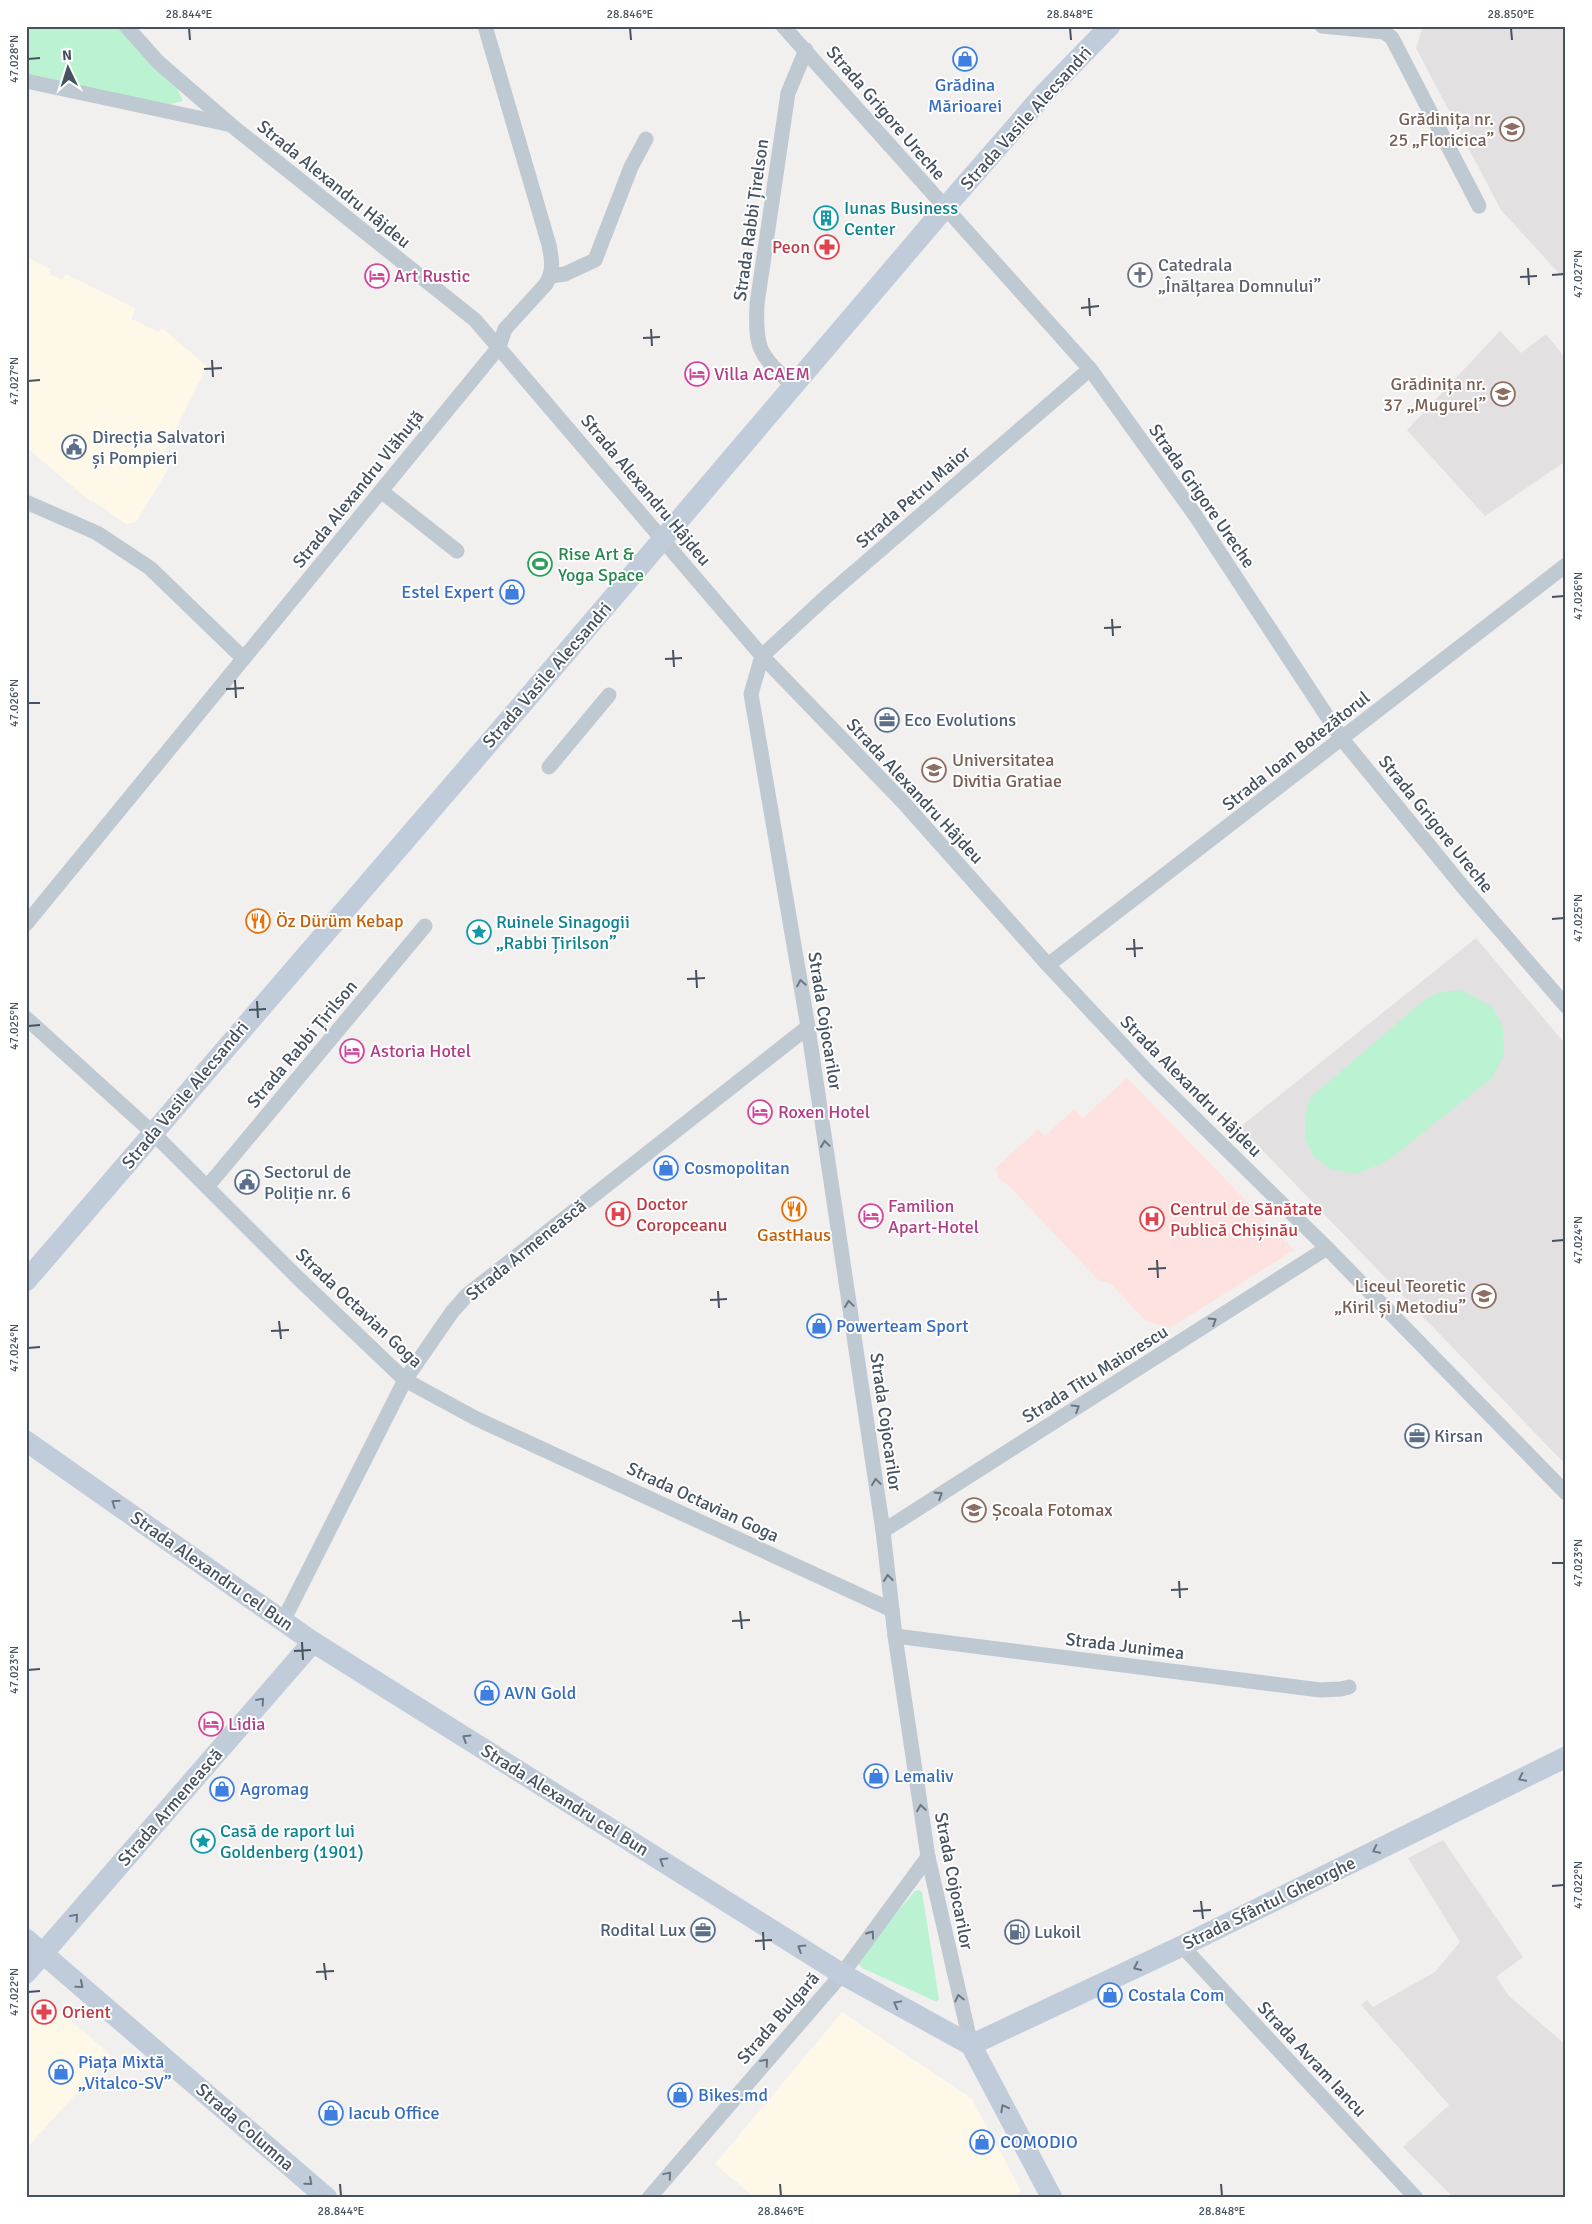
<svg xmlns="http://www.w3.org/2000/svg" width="1592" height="2224" font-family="Signika,sans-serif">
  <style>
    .commercial { fill: #fdf8e8 }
    .education { fill: #e3e0e1 }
    .medical { fill: #fde2df }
    .park { fill: #bbf2d2 }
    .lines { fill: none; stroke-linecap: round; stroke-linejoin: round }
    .street { stroke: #bfc9d2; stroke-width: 15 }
    .secondary { stroke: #c1ccda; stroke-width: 21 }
    .oneway { stroke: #6a7682 }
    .oneway2 { stroke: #6b7784 }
    .ticks { fill: none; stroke: #46525f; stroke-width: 2 }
    .labels { text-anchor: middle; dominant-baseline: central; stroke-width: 4; stroke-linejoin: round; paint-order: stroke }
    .shop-label { font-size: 18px; fill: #366cbe; stroke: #fff; text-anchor: start }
    .street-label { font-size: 18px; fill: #46525f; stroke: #fff }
    .education-label { font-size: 18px; fill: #785e54; stroke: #fff; text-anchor: end }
    .culture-label { font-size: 18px; fill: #0d838f; stroke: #fff; text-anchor: start }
    .health-label { font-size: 18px; fill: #be3a42; stroke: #fff; text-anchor: start }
    .worship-label { font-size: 18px; fill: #5b616d; stroke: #fff; text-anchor: start }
    .hotel-label { font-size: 18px; fill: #b23c85; stroke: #fff; text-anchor: start }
    .service-label { font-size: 18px; fill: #4e5e75; stroke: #fff; text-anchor: start }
    .leisure-label { font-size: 18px; fill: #27864d; stroke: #fff; text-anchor: start }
    .food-label { font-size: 18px; fill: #c56008; stroke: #fff; text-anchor: start }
    .neatline { fill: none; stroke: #46525f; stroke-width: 2 }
    .ticks-label { font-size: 12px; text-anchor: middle; fill: #46525f }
  </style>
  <rect width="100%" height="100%" fill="#f2efef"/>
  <g class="commercial">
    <path d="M26,257l25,12 -1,5 12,6 4,-6 69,34 -3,11 26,13 4,-4 45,38 -48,97 10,5 -33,54 -10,2 -33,-23 -2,1 -65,-55z"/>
    <path d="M49,2002l62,53 -85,94v-130l14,-16z"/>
    <path d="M842,2012l130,87 49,92 -13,7h-253l-40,-34z"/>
  </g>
  <g class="education">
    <path d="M1423,26h143v255l-65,-71 -85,-162z"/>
    <path d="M1500,331l21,22 25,-19 20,25v102l-81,55 -78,-86z"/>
    <path d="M1476,938l90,107v420l-326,-338z"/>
    <path d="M1443,1840l80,117 -27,20 13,19 57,49v153h-112l-51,-51 46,-42 -88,-100 6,-5 6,7 62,-35 25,-30 -52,-84z"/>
  </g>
  <path class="medical" d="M1127,1078l167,172 -124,78 -24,-7 -35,-37 -13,-4 -87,-92 -13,-11 -2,-9 42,-39 7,7 29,-27 9,9z"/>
  <g class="park">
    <path d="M26,26h91l58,57 8,18 -21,5 -136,-30z"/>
    <path d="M1461,990l32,17 10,21 1,27 -12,23 -105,83 -31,13 -25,-5 -17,-12 -9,-18v-24l5,-17 114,-98 13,-7z"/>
    <path d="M919,1890l3,2 17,107 -2,3 -75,-34 -4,-5v-5l57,-67z"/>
  </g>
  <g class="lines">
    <g class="street">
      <path d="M126,26l32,36 73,63 244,195 287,336 141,146 145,163 100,107 179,176 239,245"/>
      <path d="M783,26l307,343 105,146 147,224 121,148 103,119"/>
      <path d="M1322,26l62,6 8,6 87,168"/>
      <path d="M26,81l201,43"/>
      <path d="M551,276l14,-2 30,-14 36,-93 15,-28"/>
      <path d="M793,386c-33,-32 -38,-34 -36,-82l31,-211 18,-43"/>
      <path d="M381,491l76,60"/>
      <path d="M26,502l71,31 53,35 93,90"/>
      <path d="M549,767l60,-72"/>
      <path d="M26,924l473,-577 6,-18 41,-45c8,-14 6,-24 3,-39l-64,-219"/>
      <path d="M1048,965l518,-400"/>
      <path d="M26,1018l127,115 144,144 108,103 72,39 415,191"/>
      <path d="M207,1187l218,-261"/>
      <path d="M883,1531l444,-283"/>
      <path d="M283,1621l122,-241 47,-68 15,-17 341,-268"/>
      <path d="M895,1636l425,54 21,-1 8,-2"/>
      <path d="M1182,1946l234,252"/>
      <path d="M971,2045l-43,-188 -33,-221 -12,-105 -75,-504 -57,-333 11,-38 66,-61 262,-226"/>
      <path d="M649,2198l193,-224 86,-117"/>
    </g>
    <g class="secondary">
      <path d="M26,1281l487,-566 431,-506 100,-115 66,-68"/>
      <path d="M26,1441l287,201 529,332 129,71 81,153"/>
      <path d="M26,1939l301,259"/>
      <path d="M26,1973l287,-331"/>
      <path d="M971,2045l211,-99 384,-189"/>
    </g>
  </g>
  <defs><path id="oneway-chevron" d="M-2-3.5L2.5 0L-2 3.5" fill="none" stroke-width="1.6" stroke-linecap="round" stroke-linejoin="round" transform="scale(1.25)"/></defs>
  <g class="oneway">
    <use href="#oneway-chevron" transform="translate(801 983) rotate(-100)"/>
    <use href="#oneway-chevron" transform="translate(825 1144) rotate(-98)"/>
    <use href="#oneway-chevron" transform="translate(849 1304) rotate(-98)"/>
    <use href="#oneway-chevron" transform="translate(1213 1321) rotate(-32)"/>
    <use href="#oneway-chevron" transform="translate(1076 1408) rotate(-32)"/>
    <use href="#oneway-chevron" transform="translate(876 1482) rotate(-98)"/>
    <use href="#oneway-chevron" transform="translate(939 1495) rotate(-32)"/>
    <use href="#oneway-chevron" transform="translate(888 1578) rotate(-96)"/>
    <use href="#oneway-chevron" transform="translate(921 1808) rotate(-99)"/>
    <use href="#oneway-chevron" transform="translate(871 1934) rotate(-54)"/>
    <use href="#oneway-chevron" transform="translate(959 1998) rotate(-103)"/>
    <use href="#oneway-chevron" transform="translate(765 2062) rotate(-49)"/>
    <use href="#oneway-chevron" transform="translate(668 2175) rotate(-50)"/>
  </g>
  <g class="oneway2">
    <use href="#oneway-chevron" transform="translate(115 1503) rotate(-145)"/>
    <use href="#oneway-chevron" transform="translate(261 1701) rotate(-49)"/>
    <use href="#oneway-chevron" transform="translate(466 1738) rotate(-148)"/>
    <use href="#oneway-chevron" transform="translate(1522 1778) rotate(154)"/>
    <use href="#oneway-chevron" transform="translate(1376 1850) rotate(154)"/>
    <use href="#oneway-chevron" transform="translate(663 1861) rotate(-148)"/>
    <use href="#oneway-chevron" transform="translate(75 1917) rotate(-49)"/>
    <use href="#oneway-chevron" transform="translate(801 1948) rotate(-148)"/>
    <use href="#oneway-chevron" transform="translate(1137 1967) rotate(155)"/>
    <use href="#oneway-chevron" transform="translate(80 1985) rotate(40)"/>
    <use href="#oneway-chevron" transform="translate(897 2004) rotate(-151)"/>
    <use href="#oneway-chevron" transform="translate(1004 2108) rotate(-118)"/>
    <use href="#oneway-chevron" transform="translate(309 2182) rotate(41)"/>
  </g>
  <path class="ticks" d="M189,28l1,12M630,28l1,12M1070,28l1,12M1511,28l1,12M28,59l12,-1M1528,268l1,17M1552,275l12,-1M1520,277l17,-1M1089,298l1,18M1081,308l18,-2M651,329l1,17M643,338l17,-1M212,360l1,17M204,369l18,-1M28,381l12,-1M1552,597l12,-1M1112,619l1,17M1104,628l17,-1M673,650l1,17M665,659l17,-1M235,680l1,18M226,689l18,-1M28,703h12M1552,919l12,-1M1134,939l1,18M1126,949l17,-1M696,970l1,18M687,979l18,-1M257,1001l1,17M249,1010l17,-1M28,1026l12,-1M1552,1241l12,-1M1157,1260l1,18M1148,1269l18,-1M718,1291l1,17M710,1300l17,-1M279,1321l2,18M271,1331l18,-1M28,1348l12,-1M1552,1563h12M1179,1581l1,17M1171,1590l17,-1M740,1611l2,18M732,1621l18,-1M302,1642l1,18M294,1651l17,-1M28,1670l12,-1M1552,1886l12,-1M1201,1901l2,18M1193,1911l18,-1M763,1932l1,18M755,1941l17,-1M324,1963l2,17M316,1972l18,-1M28,1992l12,-1M340,2184l1,12M780,2184l1,12M1221,2184l1,12"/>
  <defs>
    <g id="shop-ring" transform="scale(1.25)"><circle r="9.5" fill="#fff" stroke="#3f7fe0" stroke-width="1.5"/><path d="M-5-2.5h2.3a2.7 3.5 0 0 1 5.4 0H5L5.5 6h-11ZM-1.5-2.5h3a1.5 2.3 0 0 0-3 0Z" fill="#3f7fe0"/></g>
    <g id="school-ring" transform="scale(1.25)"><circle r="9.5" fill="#fff" stroke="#8d6e63" stroke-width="1.5"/><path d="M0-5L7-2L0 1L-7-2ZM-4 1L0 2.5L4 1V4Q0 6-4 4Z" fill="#8d6e63"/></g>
    <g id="building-ring" transform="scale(1.25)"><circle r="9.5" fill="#fff" stroke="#0f9aa8" stroke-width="1.5"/><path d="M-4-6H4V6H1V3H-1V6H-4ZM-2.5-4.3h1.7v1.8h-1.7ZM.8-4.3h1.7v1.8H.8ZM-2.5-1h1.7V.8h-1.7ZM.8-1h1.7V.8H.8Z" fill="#0f9aa8"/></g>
    <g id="pharmacy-ring" transform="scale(1.25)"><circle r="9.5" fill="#fff" stroke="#e0444e" stroke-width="1.5"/><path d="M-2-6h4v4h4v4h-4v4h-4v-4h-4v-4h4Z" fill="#e0444e"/></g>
    <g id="church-ring" transform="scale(1.25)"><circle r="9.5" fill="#fff" stroke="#6b7280" stroke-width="1.5"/><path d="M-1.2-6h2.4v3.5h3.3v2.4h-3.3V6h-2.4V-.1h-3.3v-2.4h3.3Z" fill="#6b7280"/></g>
    <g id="hotel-ring" transform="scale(1.25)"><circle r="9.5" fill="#fff" stroke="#d1479c" stroke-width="1.5"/><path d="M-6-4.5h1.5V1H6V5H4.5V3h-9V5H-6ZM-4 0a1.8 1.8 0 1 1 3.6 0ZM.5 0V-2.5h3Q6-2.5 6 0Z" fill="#d1479c"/></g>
    <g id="civic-ring" transform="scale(1.25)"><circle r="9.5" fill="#fff" stroke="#5c6f8a" stroke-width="1.5"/><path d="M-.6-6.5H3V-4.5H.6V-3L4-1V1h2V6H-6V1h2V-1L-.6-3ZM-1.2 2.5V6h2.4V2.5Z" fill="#5c6f8a"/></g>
    <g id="stadium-ring" transform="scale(1.25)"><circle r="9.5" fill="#fff" stroke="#2e9e5b" stroke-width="1.5"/><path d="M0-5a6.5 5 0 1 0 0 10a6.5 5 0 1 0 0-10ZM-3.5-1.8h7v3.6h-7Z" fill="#2e9e5b"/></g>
    <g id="office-ring" transform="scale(1.25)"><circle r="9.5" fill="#fff" stroke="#5c6f8a" stroke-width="1.5"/><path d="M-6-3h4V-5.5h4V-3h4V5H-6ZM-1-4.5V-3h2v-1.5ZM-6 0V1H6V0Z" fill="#5c6f8a"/></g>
    <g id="university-ring" transform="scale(1.25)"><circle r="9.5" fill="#fff" stroke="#8d6e63" stroke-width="1.5"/><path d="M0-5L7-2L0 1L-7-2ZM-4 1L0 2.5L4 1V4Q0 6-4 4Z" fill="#8d6e63"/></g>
    <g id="restaurant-ring" transform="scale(1.25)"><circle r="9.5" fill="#fff" stroke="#e8710a" stroke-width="1.5"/><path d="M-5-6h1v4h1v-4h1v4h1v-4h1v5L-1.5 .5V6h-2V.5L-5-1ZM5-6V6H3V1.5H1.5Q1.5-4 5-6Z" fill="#e8710a"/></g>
    <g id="sight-ring" transform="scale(1.25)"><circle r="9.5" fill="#fff" stroke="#0f9aa8" stroke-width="1.5"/><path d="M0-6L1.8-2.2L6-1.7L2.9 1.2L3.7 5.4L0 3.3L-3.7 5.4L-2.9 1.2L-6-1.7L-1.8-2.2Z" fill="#0f9aa8"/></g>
    <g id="hospital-ring" transform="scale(1.25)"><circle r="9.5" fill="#fff" stroke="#e0444e" stroke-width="1.5"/><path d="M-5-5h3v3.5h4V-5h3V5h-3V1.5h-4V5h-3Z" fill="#e0444e"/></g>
    <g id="fuel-ring" transform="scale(1.25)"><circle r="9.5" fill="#fff" stroke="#5c6f8a" stroke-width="1.5"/><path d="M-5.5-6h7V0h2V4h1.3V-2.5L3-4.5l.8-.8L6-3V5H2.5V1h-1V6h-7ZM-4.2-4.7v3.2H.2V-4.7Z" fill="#5c6f8a"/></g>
  </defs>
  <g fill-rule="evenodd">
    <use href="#shop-ring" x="965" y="59"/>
    <use href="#school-ring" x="1512" y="129"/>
    <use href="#building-ring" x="826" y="218"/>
    <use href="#pharmacy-ring" x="827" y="247"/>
    <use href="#church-ring" x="1140" y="275"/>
    <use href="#hotel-ring" x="377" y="276"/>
    <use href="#hotel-ring" x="697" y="374"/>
    <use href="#school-ring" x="1503" y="394"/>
    <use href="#civic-ring" x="74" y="447"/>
    <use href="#stadium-ring" x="540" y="564"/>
    <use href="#shop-ring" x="512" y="592"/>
    <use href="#office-ring" x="887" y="720"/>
    <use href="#university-ring" x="934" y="770"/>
    <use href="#restaurant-ring" x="258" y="921"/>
    <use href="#sight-ring" x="479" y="932"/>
    <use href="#hotel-ring" x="352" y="1051"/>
    <use href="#hotel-ring" x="760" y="1112"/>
    <use href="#shop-ring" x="666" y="1168"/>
    <use href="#civic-ring" x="247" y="1182"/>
    <use href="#restaurant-ring" x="794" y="1209"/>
    <use href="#hospital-ring" x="618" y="1214"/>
    <use href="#hotel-ring" x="871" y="1216"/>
    <use href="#hospital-ring" x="1152" y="1219"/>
    <use href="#school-ring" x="1484" y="1296"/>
    <use href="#shop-ring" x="819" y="1326"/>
    <use href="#office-ring" x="1417" y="1436"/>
    <use href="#school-ring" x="974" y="1510"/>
    <use href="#shop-ring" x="487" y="1693"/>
    <use href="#hotel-ring" x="211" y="1724"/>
    <use href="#shop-ring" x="876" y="1776"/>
    <use href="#shop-ring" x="222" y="1789"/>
    <use href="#sight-ring" x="203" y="1841"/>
    <use href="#office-ring" x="703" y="1930"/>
    <use href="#fuel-ring" x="1017" y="1932"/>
    <use href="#shop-ring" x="1110" y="1995"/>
    <use href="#pharmacy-ring" x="44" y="2012"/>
    <use href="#shop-ring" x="61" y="2072"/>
    <use href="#shop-ring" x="680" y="2095"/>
    <use href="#shop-ring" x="331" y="2113"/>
    <use href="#shop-ring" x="982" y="2142"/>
  </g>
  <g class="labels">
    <g class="shop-label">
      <text x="965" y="85" text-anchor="middle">Grădina<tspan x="965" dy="21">Mărioarei</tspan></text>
      <text x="494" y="592" text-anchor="end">Estel Expert</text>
      <text x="684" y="1168">Cosmopolitan</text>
      <text x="836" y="1326">Powerteam Sport</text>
      <text x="504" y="1693">AVN Gold</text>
      <text x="894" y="1776">Lemaliv</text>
      <text x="240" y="1789">Agromag</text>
      <text x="1128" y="1995">Costala Com</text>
      <text x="78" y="2062">Piața Mixtă<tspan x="78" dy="21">„Vitalco-SV”</tspan></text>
      <text x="698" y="2095">Bikes.md</text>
      <text x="348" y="2113">Iacub Office</text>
      <text x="1000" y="2142">COMODIO</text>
    </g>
    <g class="street-label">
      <text transform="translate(886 113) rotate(49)">Strada Grigore Ureche</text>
      <text transform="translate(1026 118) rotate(-48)">Strada Vasile Alecsandri</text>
      <text transform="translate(334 184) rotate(39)">Strada Alexandru Hâjdeu</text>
      <text transform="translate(751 220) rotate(-82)">Strada Rabbi Țirelson</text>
      <text transform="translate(358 489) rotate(-51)">Strada Alexandru Vlăhuță</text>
      <text transform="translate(646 490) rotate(50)">Strada Alexandru Hâjdeu</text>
      <text transform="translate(1202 496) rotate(55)">Strada Grigore Ureche</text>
      <text transform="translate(913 497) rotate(-41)">Strada Petru Maior</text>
      <text transform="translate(547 675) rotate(-49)">Strada Vasile Alecsandri</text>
      <text transform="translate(1296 751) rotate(-38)">Strada Ioan Botezătorul</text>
      <text transform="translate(915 791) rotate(47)">Strada Alexandru Hâjdeu</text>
      <text transform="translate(1436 824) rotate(51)">Strada Grigore Ureche</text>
      <text transform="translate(825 1021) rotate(81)">Strada Cojocarilor</text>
      <text transform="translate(302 1044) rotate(-50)">Strada Rabbi Țirilson</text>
      <text transform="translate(1191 1086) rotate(45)">Strada Alexandru Hâjdeu</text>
      <text transform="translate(185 1095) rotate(-50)">Strada Vasile Alecsandri</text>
      <text transform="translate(526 1250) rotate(-39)">Strada Armenească</text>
      <text transform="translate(359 1308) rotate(43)">Strada Octavian Goga</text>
      <text transform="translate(1095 1374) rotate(-32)">Strada Titu Maiorescu</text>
      <text transform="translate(886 1422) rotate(82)">Strada Cojocarilor</text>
      <text transform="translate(703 1502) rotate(25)">Strada Octavian Goga</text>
      <text transform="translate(212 1571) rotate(35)">Strada Alexandru cel Bun</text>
      <text transform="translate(1125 1646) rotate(7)">Strada Junimea</text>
      <text transform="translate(565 1800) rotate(32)">Strada Alexandru cel Bun</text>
      <text transform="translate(170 1807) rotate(-49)">Strada Armenească</text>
      <text transform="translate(954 1881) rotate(79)">Strada Cojocarilor</text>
      <text transform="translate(1269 1903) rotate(-26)">Strada Sfântul Gheorghe</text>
      <text transform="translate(778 2018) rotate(-49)">Strada Bulgară</text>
      <text transform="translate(1312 2059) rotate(47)">Strada Avram Iancu</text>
      <text transform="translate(245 2127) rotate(41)">Strada Columna</text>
    </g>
    <g class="education-label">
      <text x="1494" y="119">Grădinița nr.<tspan x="1494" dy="21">25 „Floricica”</tspan></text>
      <text x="1486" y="384">Grădinița nr.<tspan x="1486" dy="21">37 „Mugurel”</tspan></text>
      <text x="952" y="760" text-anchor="start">Universitatea<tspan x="952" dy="21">Divitia Gratiae</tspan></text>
      <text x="1466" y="1286">Liceul Teoretic<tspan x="1466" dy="21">„Kiril și Metodiu”</tspan></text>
      <text x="992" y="1510" text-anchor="start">Școala Fotomax</text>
    </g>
    <g class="culture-label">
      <text x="844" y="208">Iunas Business<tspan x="844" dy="21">Center</tspan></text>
      <text x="496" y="922">Ruinele Sinagogii<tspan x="496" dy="21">„Rabbi Țirilson”</tspan></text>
      <text x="220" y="1831">Casă de raport lui<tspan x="220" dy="21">Goldenberg (1901)</tspan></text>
    </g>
    <g class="health-label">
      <text x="810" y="247" text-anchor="end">Peon</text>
      <text x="636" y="1204">Doctor<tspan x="636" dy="21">Coropceanu</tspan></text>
      <text x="1170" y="1209">Centrul de Sănătate<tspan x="1170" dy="21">Publică Chișinău</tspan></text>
      <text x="62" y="2012">Orient</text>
    </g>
    <g class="worship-label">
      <text x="1158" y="265">Catedrala<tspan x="1158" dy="21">„Înălțarea Domnului”</tspan></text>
    </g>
    <g class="hotel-label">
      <text x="394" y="276">Art Rustic</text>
      <text x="714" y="374">Villa ACAEM</text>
      <text x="370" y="1051">Astoria Hotel</text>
      <text x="778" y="1112">Roxen Hotel</text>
      <text x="888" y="1206">Familion<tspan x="888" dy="21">Apart-Hotel</tspan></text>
      <text x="228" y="1724">Lidia</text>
    </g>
    <g class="service-label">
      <text x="92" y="437">Direcția Salvatori<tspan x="92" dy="21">și Pompieri</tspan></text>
      <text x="904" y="720">Eco Evolutions</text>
      <text x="264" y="1172">Sectorul de<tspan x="264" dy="21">Poliție nr. 6</tspan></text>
      <text x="1434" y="1436">Kirsan</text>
      <text x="686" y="1930" text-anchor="end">Rodital Lux</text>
      <text x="1034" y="1932">Lukoil</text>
    </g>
    <g class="leisure-label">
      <text x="558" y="554">Rise Art &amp;<tspan x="558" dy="21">Yoga Space</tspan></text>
    </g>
    <g class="food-label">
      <text x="276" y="921">Öz Dürüm Kebap</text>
      <text x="794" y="1235" text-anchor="middle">GastHaus</text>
    </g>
  </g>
  <rect width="1592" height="2224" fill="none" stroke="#ffffff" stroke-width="55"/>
  <g transform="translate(68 68) rotate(356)" stroke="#ffffff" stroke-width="4" paint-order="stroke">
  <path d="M0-4L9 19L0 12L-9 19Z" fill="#46525f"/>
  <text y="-8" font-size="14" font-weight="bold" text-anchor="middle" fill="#46525f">N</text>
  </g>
  <rect x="28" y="28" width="1536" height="2168" class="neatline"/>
  <g class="ticks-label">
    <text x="189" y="18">28.844°E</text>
    <text x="630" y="18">28.846°E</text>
    <text x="1070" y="18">28.848°E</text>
    <text x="1511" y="18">28.850°E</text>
    <text transform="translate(14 59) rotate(-90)" y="4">47.028°N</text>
    <text transform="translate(1578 274) rotate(-90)" y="4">47.027°N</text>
    <text transform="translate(14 381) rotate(-90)" y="4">47.027°N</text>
    <text transform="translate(1578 596) rotate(-90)" y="4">47.026°N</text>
    <text transform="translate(14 703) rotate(-90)" y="4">47.026°N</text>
    <text transform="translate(1578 918) rotate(-90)" y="4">47.025°N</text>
    <text transform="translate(14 1026) rotate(-90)" y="4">47.025°N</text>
    <text transform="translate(1578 1240) rotate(-90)" y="4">47.024°N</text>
    <text transform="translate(14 1348) rotate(-90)" y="4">47.024°N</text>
    <text transform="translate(1578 1563) rotate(-90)" y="4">47.023°N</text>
    <text transform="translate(14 1670) rotate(-90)" y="4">47.023°N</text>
    <text transform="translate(1578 1885) rotate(-90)" y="4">47.022°N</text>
    <text transform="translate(14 1992) rotate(-90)" y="4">47.022°N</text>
    <text x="341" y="2215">28.844°E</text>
    <text x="781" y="2215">28.846°E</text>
    <text x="1222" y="2215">28.848°E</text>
  </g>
</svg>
